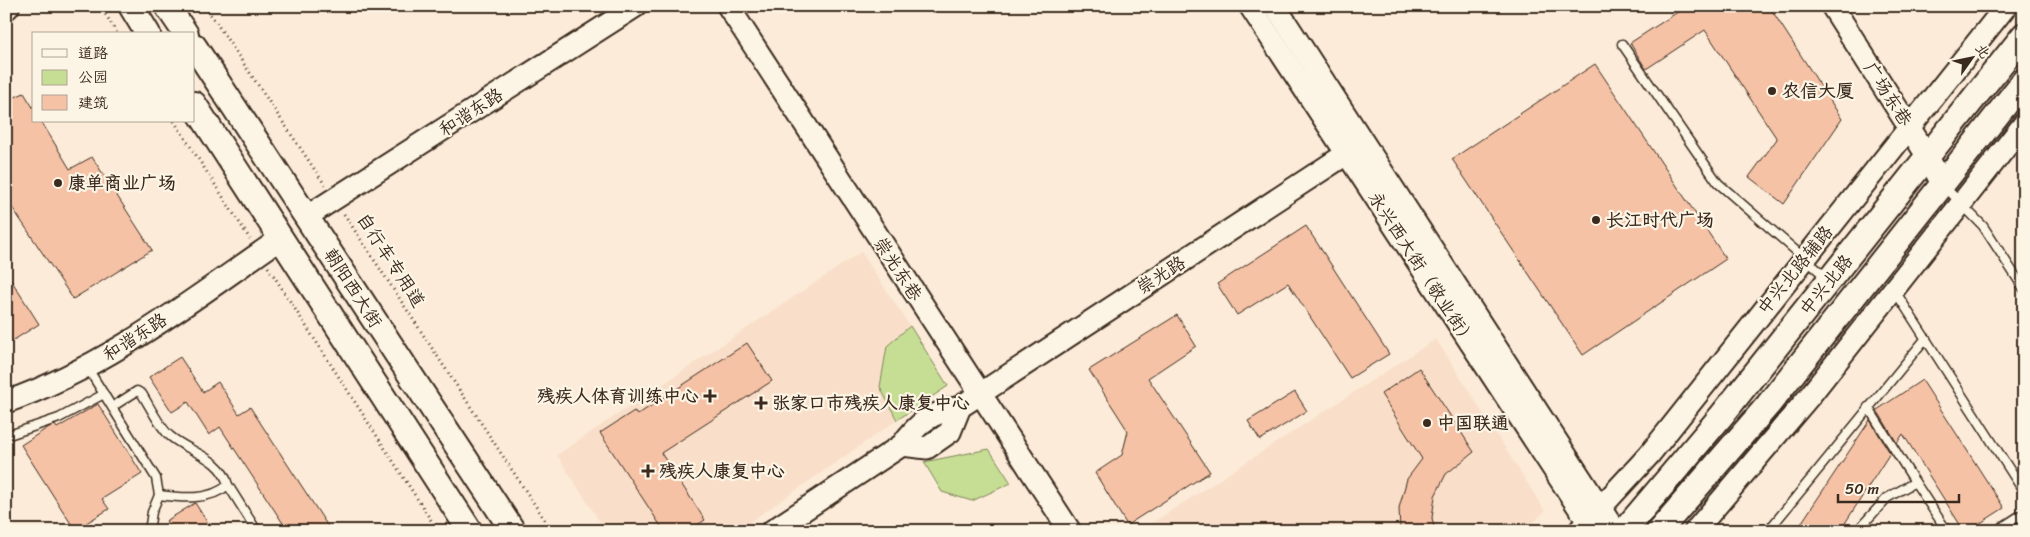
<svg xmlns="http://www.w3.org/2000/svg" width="2030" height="537" font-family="Sriracha,'LXGW WenKai TC',sans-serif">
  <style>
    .built { fill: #f9dfc9 }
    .green { fill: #c5de94; stroke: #808459 }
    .building { fill: #f5c2a6; stroke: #3b2a1e }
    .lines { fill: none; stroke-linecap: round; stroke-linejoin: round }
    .lane-casing { stroke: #3b2a1e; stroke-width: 11 }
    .secondary-casing { stroke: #3b2a1e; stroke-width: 25 }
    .primary-casing { stroke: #3b2a1e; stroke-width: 28 }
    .path { stroke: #3b2a1e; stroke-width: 3; stroke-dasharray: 1 4; stroke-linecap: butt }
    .lane { stroke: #fcf5e5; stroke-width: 8 }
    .secondary { stroke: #fcf5e5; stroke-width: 21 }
    .primary { stroke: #fcf5e5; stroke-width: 24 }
    .poi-dot { fill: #3b2a1e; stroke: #fcf5e5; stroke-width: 2 }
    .labels { text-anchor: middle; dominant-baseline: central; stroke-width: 4.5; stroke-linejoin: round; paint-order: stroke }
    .poi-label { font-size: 18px; font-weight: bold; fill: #3b2a1e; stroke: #fcf5e5; text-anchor: start }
    .street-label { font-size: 18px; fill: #3b2a1e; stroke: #fcf5e5 }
  </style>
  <rect width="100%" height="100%" fill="#fbebd8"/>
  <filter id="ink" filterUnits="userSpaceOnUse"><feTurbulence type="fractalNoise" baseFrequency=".02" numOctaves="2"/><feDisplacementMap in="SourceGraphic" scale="10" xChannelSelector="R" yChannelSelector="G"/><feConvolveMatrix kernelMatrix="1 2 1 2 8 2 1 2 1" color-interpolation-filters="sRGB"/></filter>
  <g filter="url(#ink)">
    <g class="built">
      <path d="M861,252l49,74 -23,20 -7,40 17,34 -160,111h-131l-49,-76z"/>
      <path d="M1436,339l109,172 -20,20h-385z"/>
    </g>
    <g class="green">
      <path d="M910,326l38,60 -51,34 -17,-33 7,-41z"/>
      <path d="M989,449l22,34 -39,18 -30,-9 -18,-30z"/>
    </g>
    <g class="building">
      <path d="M1687,6h52l18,4 6,-4h6l73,113 -58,85 -35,-27 28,-38 -72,-109 -59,39 -16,-26z"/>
      <path d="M1595,64l131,195 -143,96 -131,-196z"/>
      <path d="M24,93l10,16v12h7l29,48 22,-12 60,93 -79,49 -67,-101v-97z"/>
      <path d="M1306,226l83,128 -39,24 -62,-95 -51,32 -20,-31z"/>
      <path d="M6,272l33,52 -33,21z"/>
      <path d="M1177,315l19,31 -48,32 62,94 -83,53 -32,-52 27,-18 6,-24 -39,-61z"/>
      <path d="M747,343l25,38 -111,72 44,67 -17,11h-24l-64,-98 34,-22 3,4z"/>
      <path d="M180,357l23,35 15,-10 21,32 11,-7 81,124h-43l-68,-104 -11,8 -21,-33 -16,10 -23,-35z"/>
      <path d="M1419,368l55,84 -28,22 -11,22 -3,22 3,13h-35l-1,-23 8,-29 15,-20 -41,-65z"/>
      <path d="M1922,380l82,128 -36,23h-4l-61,-97 -6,9 -20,-33z"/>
      <path d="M1295,392l12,19 -47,29 -12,-19z"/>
      <path d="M98,404l44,70 -40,25 7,10 -34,21 -54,-85 28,-18 6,-2 2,3z"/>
      <path d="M1870,420l20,33 -50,78h-44z"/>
      <path d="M195,503l18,28h-41l-6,-10z"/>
    </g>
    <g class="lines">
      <g class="lane-casing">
        <g id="lane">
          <path d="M1622,44l96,139 109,95"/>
          <path d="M1944,186l39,40 41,63"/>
          <path d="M1895,291l129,201"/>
          <path d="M87,367l69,111 3,17 -7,17 -3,19"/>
          <path d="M112,407l25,-16 5,3c7,11 18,34 28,42 20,17 51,21 58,49 -18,16 -46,13 -69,10"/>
          <path d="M1868,407l47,75"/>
          <path d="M6,436l53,-18 45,-24"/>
          <path d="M228,485l29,46"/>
          <path d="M1768,531l158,-193"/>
          <path d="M1857,531l30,-33 28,-16 32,49"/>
          <path d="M1996,531l28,-18"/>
        </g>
      </g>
      <g class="secondary-casing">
        <g id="secondary">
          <path d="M728,6l342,525"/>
          <path d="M1250,6l344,525"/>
          <path d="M1275,6l340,525"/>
          <path d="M1832,6l96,151 14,27"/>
          <path d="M306,217l330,-211"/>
          <path d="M6,402c101,-35 187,-103 274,-163"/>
          <path d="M902,445l25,3 23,-16 10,-25"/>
          <path d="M772,531l130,-86c17,-24 30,-32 58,-38l403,-264"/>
          <path d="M1579,531l70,-76 357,-449"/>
          <path d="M1695,531l113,-133 216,-274"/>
        </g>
      </g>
      <g class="primary-casing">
        <g id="primary">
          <path d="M131,6l17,28"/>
          <path d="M167,6l19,28"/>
          <path d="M6,7l1,-1"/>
          <path d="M194,46l319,485"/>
          <path d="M194,104l276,427"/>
          <path d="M1624,531l98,-116 302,-380"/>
          <path d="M1659,531l109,-126 256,-324"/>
        </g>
      </g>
      <g class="path">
        <path d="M100,6l18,28"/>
        <path d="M205,6l120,179"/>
        <path d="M174,121l76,118"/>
        <path d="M344,214l208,317"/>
        <path d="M268,267l170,264"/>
      </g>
      <use href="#lane" class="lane"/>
      <use href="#secondary" class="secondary"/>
      <use href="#primary" class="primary"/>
    </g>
  </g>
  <g class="poi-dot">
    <circle cx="1772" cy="91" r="5"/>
    <circle cx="58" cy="183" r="5"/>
    <circle cx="1596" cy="220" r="5"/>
    <path d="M707.5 388.5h5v5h5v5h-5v5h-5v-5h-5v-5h5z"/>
    <path d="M758.5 395.5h5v5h5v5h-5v5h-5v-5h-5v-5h5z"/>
    <circle cx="1427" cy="423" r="5"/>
    <path d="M645.5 463.5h5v5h5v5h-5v5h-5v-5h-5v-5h5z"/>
  </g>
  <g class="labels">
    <g class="poi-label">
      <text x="1782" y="91">农信大厦</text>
      <text x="68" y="183">康单商业广场</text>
      <text x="1606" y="220">长江时代广场</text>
      <text x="699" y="396" text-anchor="end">残疾人体育训练中心</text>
      <text x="772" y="403">张家口市残疾人康复中心</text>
      <text x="1437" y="423">中国联通</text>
      <text x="659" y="471">残疾人康复中心</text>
    </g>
    <g class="street-label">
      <text transform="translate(1888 94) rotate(57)">广场东巷</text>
      <text transform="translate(471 112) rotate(-33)">和谐东路</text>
      <text transform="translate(391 260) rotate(57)">自行车专用道</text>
      <text transform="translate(898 269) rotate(57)">崇光东巷</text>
      <text transform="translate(1422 269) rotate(57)">永兴西大街（敬业街）</text>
      <text transform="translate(1795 270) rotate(-51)">中兴北路辅路</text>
      <text transform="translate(1161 275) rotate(-33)">崇光路</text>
      <text transform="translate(1826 285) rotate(-51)">中兴北路</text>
      <text transform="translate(353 288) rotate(57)">朝阳西大街</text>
      <text transform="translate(135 337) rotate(-33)">和谐东路</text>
    </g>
  </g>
  <rect width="2030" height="537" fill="none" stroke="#fcf5e5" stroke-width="25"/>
  <rect x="12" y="12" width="2005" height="512" fill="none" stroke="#3b2a1e" stroke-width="2" filter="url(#ink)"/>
  <rect x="32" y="32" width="162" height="90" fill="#fcf5e5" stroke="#afa495"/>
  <rect x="42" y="49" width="25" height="8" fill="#fcf5e5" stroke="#afa495"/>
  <text x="78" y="58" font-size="15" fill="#3b2a1e">道路</text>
  <rect x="42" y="70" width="25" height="15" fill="#c5de94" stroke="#afa495"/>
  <text x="78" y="82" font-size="15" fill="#3b2a1e">公园</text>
  <rect x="42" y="95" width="25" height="15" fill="#f5c2a6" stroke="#afa495"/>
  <text x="78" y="108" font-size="15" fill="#3b2a1e">建筑</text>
  <g transform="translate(1972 58) rotate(57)" stroke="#fcf5e5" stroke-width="4" paint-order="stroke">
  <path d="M0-4L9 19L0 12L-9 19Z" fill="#3b2a1e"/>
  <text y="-8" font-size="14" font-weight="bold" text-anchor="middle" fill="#3b2a1e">北</text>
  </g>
  <path d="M1838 494v8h121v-8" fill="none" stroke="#3b2a1e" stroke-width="2.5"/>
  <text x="1845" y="494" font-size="15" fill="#3b2a1e" stroke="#fcf5e5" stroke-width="4" paint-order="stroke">50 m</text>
</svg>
